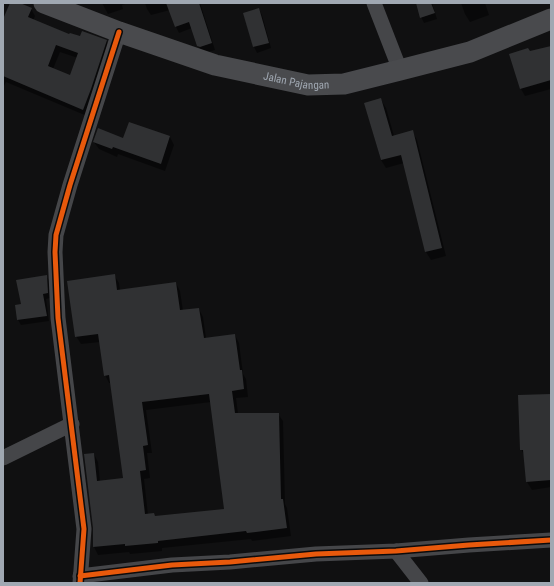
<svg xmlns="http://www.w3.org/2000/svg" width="554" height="586" font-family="'Roboto Condensed',sans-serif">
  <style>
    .shadow { fill: #0007; fill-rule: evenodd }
    .building { fill: #303133; fill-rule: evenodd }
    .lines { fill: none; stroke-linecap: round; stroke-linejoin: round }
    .minor { stroke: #454649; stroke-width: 15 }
    .secondary { stroke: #494a4d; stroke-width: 21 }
    .cycleway-casing { stroke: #0b0b0c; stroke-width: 8 }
    .cycleway { stroke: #e8590c; stroke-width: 5 }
    .labels { text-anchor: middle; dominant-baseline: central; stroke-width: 3; stroke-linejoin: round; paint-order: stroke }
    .street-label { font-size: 11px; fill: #a0a8b2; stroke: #0b0b0c }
  </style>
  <rect width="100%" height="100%" fill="#101011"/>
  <g class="shadow">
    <path d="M11,3h6l14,6 4,7 -2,5 37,14 36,6 4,7 -23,68 -81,-34 -2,4 -1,-1v-66zM60,52l18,6 -7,19 -18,-8z"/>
    <path d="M102,3h26l-6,2 1,4 -15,5z"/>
    <path d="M145,3h55l15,47 -11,3 -2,-1 -4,-6 -6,-18 -13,5 -3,-6 -6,-17 -19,5 -4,-6z"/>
    <path d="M417,3h15l5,16 -13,4 -3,-6z"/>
    <path d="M461,3h24l4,12 -19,7 -5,-8z"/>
    <path d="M259,9l3,6 9,33 -14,5 -3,-6 -10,-34z"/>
    <path d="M551,47v42l-26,7 -4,-7 -10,-35 19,-2z"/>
    <path d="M381,100l5,8 8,28 18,-5 5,9 29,116 -15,4 -5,-8 -22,-89 -18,5 -5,-8 -16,-56z"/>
    <path d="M170,137l4,8 -9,26 -47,-17 -1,3 -18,-8 -5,-7z"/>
    <path d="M114,275l5,8 1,7 56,-7 4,8 3,20 16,-2 4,8 3,21 29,-3 4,8 4,31 3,5 2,18 -12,1 2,16h40l5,7 2,83 2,4 4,28 -39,5 -1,-2 -89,9v3l-32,3 -1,-2 -31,3 -4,-8v-93l4,8 2,20 24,-3 -13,-96h-2l-4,-8 -5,-33 -19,2 -5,-8zM211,402l14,108 -69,7 -8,-2 -4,-36 6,-1 -3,-25h5l-6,-43z"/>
    <path d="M46,276l4,5v17l-4,1 3,22 -28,4 -3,-5 4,-15z"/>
    <path d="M551,395v92l-19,3 -5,-8 -3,-27 -3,-6z"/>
  </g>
  <g class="building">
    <path d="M10,3h10l12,5 -4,9 41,17 1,-1 10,3 2,-5 25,9 -16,49 -8,21 -80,-34v-57zM56,45l22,8 -8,22 -22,-9z"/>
    <path d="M166,3h33l13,40 -12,4 -3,-1 -8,-24 -14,5z"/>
    <path d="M416,3h15l4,10 -15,5z"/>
    <path d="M259,8l10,35 -16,4 -10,-34z"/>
    <path d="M551,46v34l-31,9 -11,-35 19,-6 2,3z"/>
    <path d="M381,98l11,38 21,-6 29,118 -17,4 -24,-97 -20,5 -17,-57z"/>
    <path d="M129,122l41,14 -9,28 -48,-17 -1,2 -19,-7 5,-14 25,10z"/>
    <path d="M115,274l2,16 59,-8 4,28 19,-2 5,30 31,-4 5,36h2l2,19 -12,2 3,22h44l2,86h2l4,29 -40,5 -1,-2 -88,10v2l-33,3v-2l-32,3v-19l-9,-74 10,-1 3,28 26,-3 -14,-103 -5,1 -6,-42 -23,3 -8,-56zM209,394l15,115 -69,7 -1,-3 -9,1 -5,-43 6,-1 -3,-24 5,-1 -6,-43z"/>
    <path d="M47,275l1,18 -5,1 4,22 -30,4 -2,-15 6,-1 -5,-24z"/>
    <path d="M551,394v86l-25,2 -3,-32h-3l-2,-55z"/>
  </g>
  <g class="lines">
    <g class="minor">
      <path d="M374,3l26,67"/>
      <path d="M3,458l69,-34"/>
      <path d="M396,551l25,32"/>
      <path d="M80,576l92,-11 58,-3 86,-8 80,-3 73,-6 82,-5"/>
      <path d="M80,583l4,-54 -26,-211 -3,-66 1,-17 14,-50 49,-153"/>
    </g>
    <path class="secondary" id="s1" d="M44,3l75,29 96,33 93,20 36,-1 56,-14 70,-18 81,-33"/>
    <g class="cycleway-casing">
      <g id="cycleway">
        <path d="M80,576l92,-11 58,-3 86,-8 80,-3 73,-6 82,-5"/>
        <path d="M80,583l4,-54 -26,-211 -3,-66 1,-17 14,-50 49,-153"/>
      </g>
    </g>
    <use href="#cycleway" class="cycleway"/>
  </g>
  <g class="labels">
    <g class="street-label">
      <text stroke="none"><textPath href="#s1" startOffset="265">Jalan Pajangan</textPath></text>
    </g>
  </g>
  <rect width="554" height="586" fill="none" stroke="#a0a8b2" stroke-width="8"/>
</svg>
